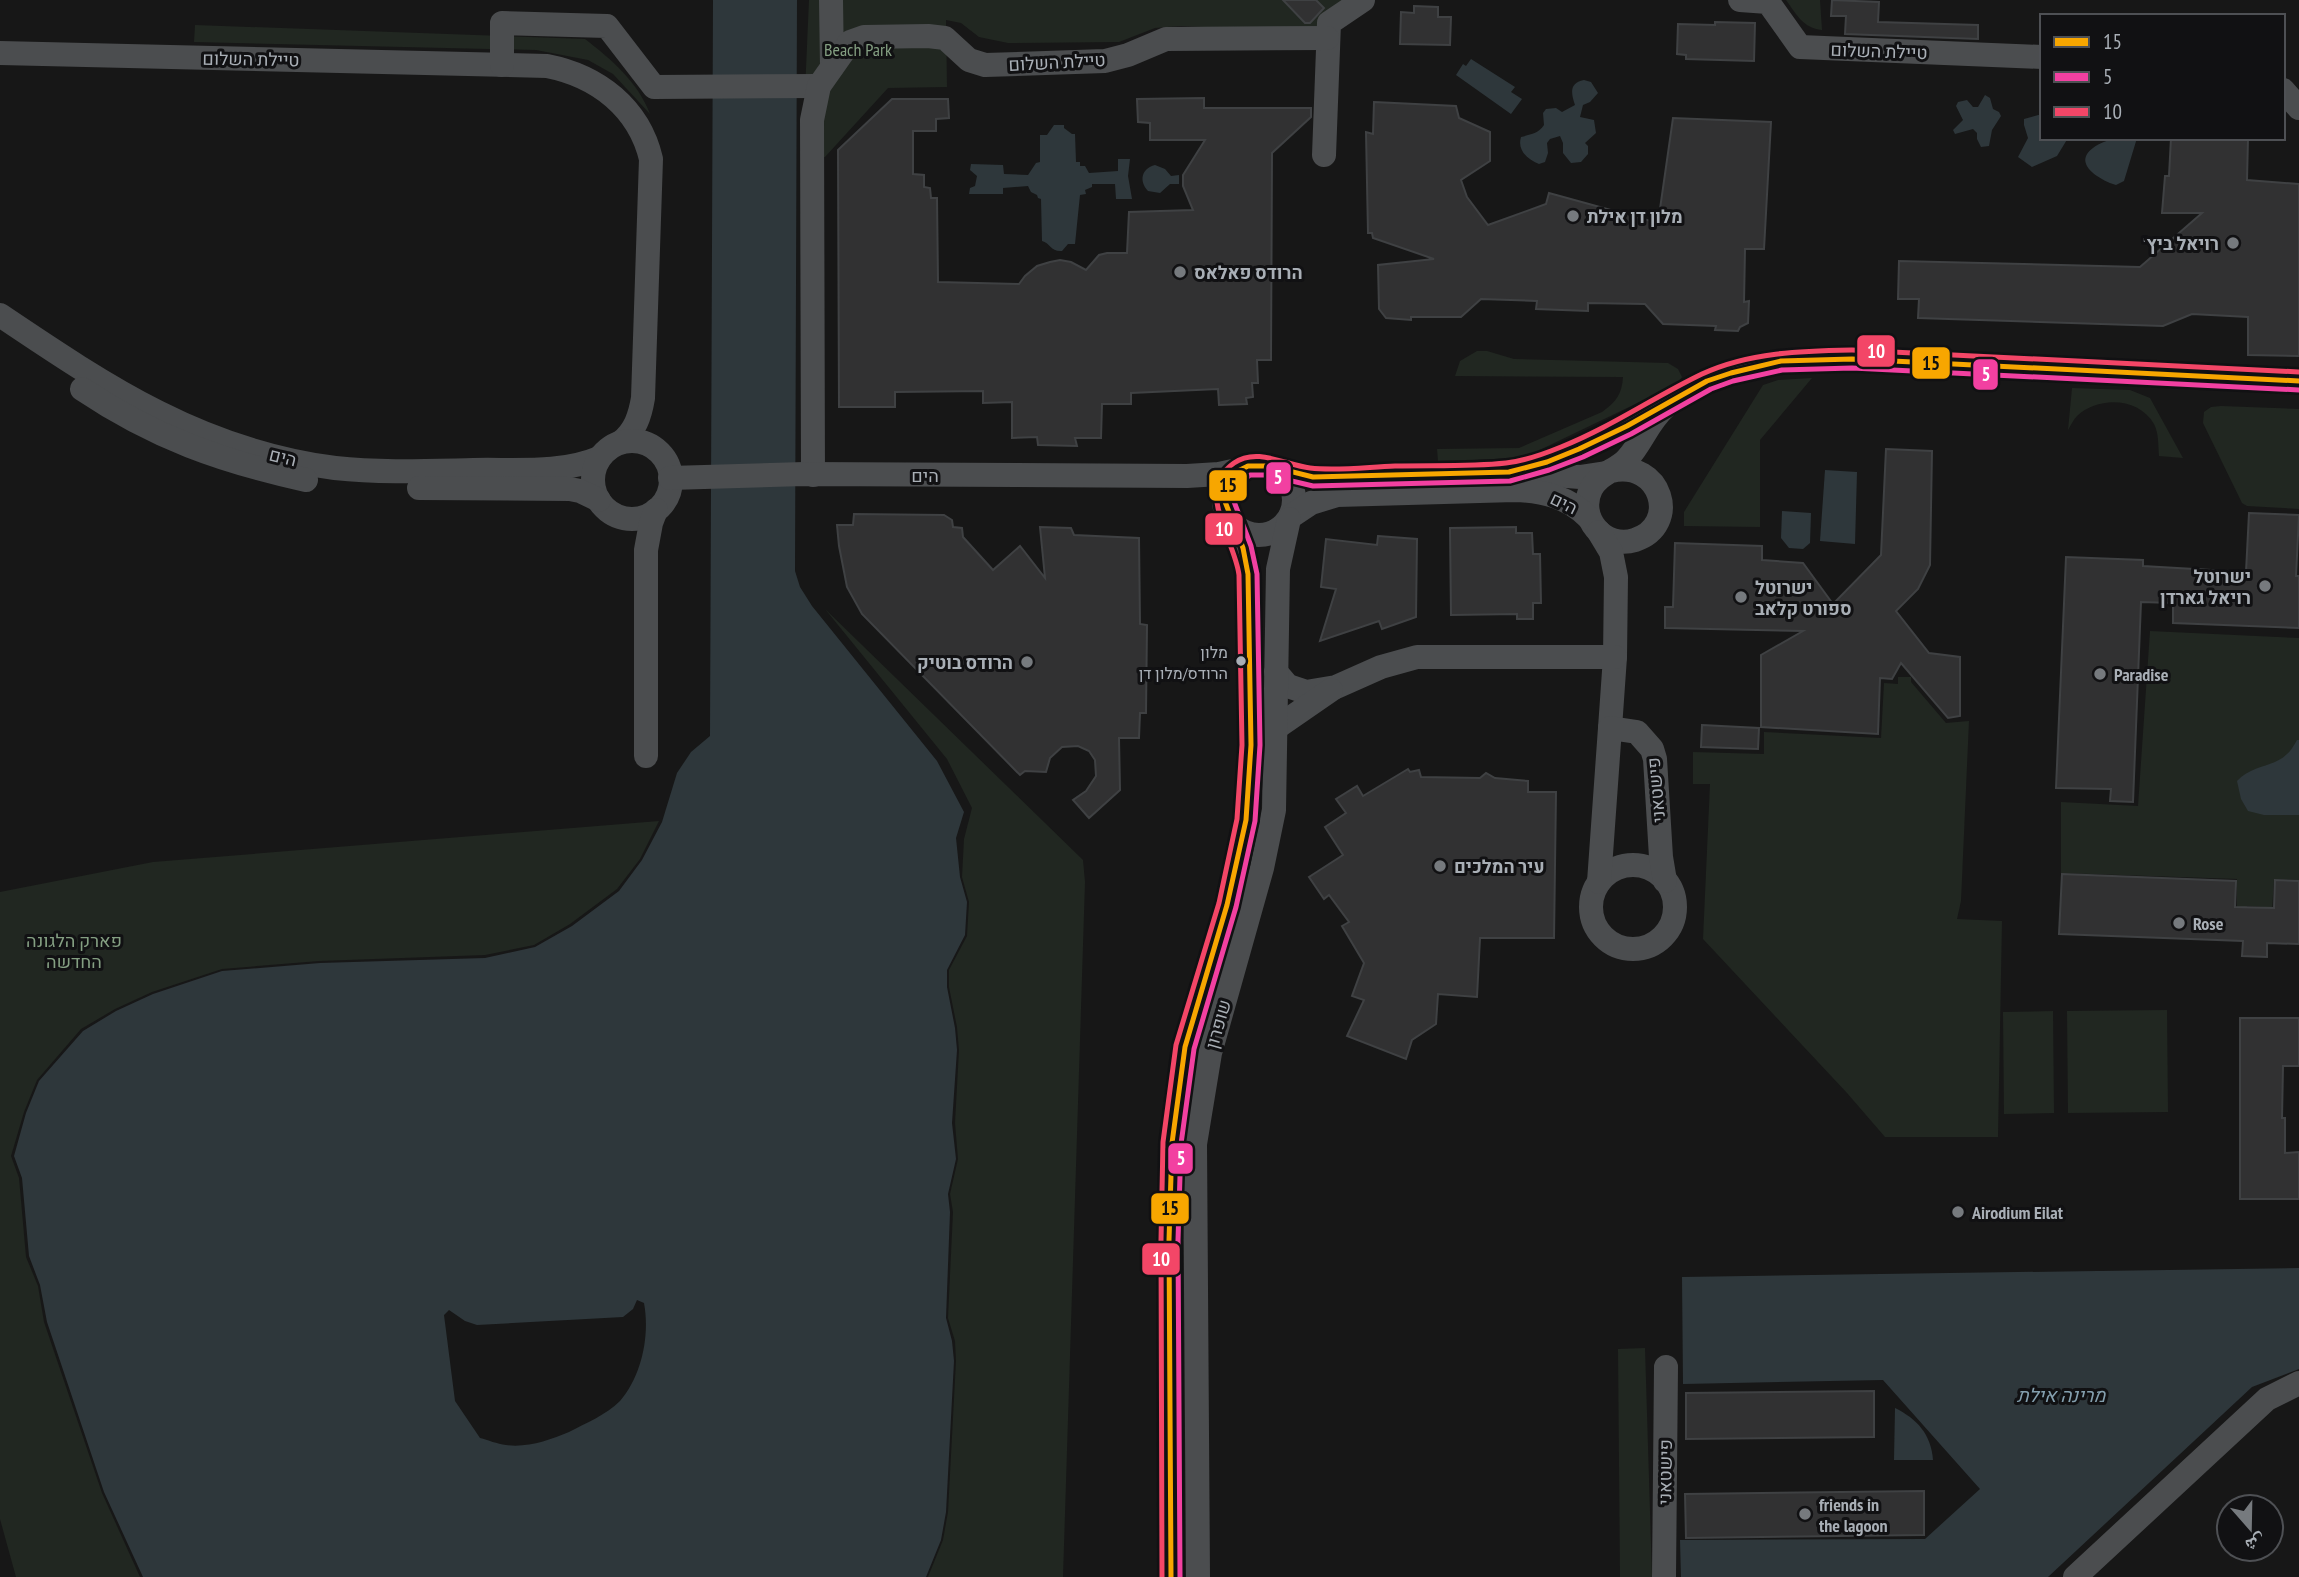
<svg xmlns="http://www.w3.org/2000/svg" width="2299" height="1577" font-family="'PT Sans Narrow','Noto Naskh Arabic',Heebo,sans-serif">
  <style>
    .green { fill: #212721 }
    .water { fill: #2e373b; fill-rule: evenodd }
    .building { fill: #313132; stroke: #3f4143; stroke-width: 2 }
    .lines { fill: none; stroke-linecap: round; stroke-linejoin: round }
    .minor { stroke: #4b4d4f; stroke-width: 24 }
    .bus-1-casing { stroke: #111113; stroke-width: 10 }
    .bus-2-casing { stroke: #111113; stroke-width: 10 }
    .bus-3-casing { stroke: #111113; stroke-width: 10 }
    .bus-1 { stroke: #f7a600; stroke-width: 5 }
    .bus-2 { stroke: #f240a1; stroke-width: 5 }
    .bus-3 { stroke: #f34667; stroke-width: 5 }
    .poi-dot { fill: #767a7e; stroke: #111113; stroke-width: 2.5 }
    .bus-dot { fill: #a9afb6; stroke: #111113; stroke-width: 2.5 }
    .labels { text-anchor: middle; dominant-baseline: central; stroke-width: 6; stroke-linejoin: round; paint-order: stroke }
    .bus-label { font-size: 16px; fill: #a9afb6; stroke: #111113; text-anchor: end }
    .park-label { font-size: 18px; fill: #849f82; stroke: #111113 }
    .street-label { font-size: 18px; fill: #a9afb6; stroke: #111113 }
    .poi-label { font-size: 18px; font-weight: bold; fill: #a9afb6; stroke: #111113; text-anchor: start }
    .water-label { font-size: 19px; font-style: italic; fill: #849fae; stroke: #111113 }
    .line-badge { stroke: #111113; stroke-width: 2.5 }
    .badge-label { font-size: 19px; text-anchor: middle; font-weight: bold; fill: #fff }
    .pale-badge-label { font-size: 19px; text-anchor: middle; font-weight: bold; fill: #111 }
  </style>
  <rect width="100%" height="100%" fill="#171717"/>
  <g class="green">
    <path d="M809,0h547l-42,32 -133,-6 -26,2 -36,14 -111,1 -29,-6 -18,-14 -15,-3 1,67 -59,1 -63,69 -23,2z"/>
    <path d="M1786,0h34l2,30c-19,-2 -25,-15 -36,-30z"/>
    <path d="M195,25l390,14c26,20 53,43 65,75l-37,-40 -25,-14 -52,-10 -342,-8z"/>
    <path d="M1477,351h10l27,8 154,4 10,6 4,8 -5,7 -154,74 -85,3 -1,-12 82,-1 83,-36c14,-10 20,-18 21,-35l-168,-1 5,-15z"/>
    <path d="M1812,378l-52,62v87l-76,-1v-14l79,-127 15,-5z"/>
    <path d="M2072,388l58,2 20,8 33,60 -24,-2c-1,-11 0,-22 -5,-32 -15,-27 -56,-28 -77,-8 -4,4 -6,9 -9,14z"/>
    <path d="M2221,406l78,3v100l-52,-3 -5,-3 -39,-80 1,-11 7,-5z"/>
    <path d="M825,609l258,251 2,22 -22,695h-135l15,-37 5,-28 8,-151 -1,-20 -7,-23 5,-106 -3,-18 8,-35 -3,-36 4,-73 -2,-23 -8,-40v-17l18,-34 2,-34 -7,-25 2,-38 8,-31 -25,-49z"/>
    <path d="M2150,631l149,7v242l-25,-1 -2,32 -6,1 -1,-5 -18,-1 -1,5h-9v-32l-176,-6v-71l77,4z"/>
    <path d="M1898,677h13v5l35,41 23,-2 -8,180 -4,18 45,2 -4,216h-113l-38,-44 -144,-154 7,-155h-17v-32l71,2v-22l117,6 3,-55 14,1z"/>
    <path d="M659,821l-19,38 -23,30 -47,35 -36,21 -49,10 -166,6 -97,8 -70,23 -37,17 -34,20 -44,51 -13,32 -13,44 8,22 7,79 12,29 6,36 58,171 38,84h-124l-16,-58v-627l153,-30z"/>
    <path d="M2167,1010l1,102 -100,1 -1,-102z"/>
    <path d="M2053,1011l1,102 -50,1 -1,-102z"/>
    <path d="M1645,1348l7,229h-32l-2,-228z"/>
  </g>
  <g class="water">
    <path d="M713,0h84l-2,571 5,16 12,19 125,155 27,51 -8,26 4,39 7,25 -2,33 -18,35v17l8,41 2,22 -5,73 4,36 -8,35 2,18 -4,106 6,23 2,20 -8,151 -5,28 -15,37h-783l-39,-85 -57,-170 -7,-37 -11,-29 -7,-78 -8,-22 12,-43 13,-32 44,-50 33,-20 37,-17 69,-23 98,-8 165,-5 50,-11 37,-21 47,-35 23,-31 20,-38 15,-49 14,-21 19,-16zM637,1300l7,3c6,32 -2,73 -24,98 -14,14 -34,22 -51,31 -19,8 -42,16 -63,13 -9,-1 -18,-5 -26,-7l-25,-37 -11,-86 5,-5 16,11 12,4 146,-8 10,-8z"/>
    <path d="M1471,59l44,28 -4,5 11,7 -11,15 -55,-39 7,-11 3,2z"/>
    <path d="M1584,80l7,2 7,11 -8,9 -7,3 -3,12 14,3 2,13 -11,10 3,3v8l-7,8 -10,1 -8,-10v-10l-3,-7 -10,3 -3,4 1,10 -3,9 -6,2c-12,-5 -22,-14 -18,-27 10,-3 17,-3 23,-12l-1,-12 3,-4 10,-1 6,4 13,-7c-4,-12 -6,-22 9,-25z"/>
    <path d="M1985,95l5,3 3,11 6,3 2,4 -9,14 -3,16 -8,1 -4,-8v-6l-4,-4 -18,5 -2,-4 10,-10 -7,-14 2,-4 9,-2 6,7h5z"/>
    <path d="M2042,114v24h26l-11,18 -25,11 -14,-10 10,-19 -4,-13v-6z"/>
    <path d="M1054,125h10v3l8,6h3l1,28h4v4h5l4,7 29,-2v-12h12l-2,17 4,23h-16l-1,-15h-23v3l-7,3 1,4 -6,1 -5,49h-7l-6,7c-11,1 -12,-8 -20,-10l-1,-42 -3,-1 -1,-3 -6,-3 -3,-6 -25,2v6h-34l1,-6 5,-2 2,-10 -7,-6 1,-6 32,1 1,9 24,1 8,-12 4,-1v-27h7z"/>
    <path d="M2114,138h23l-13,43 -8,4c-14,-4 -45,-21 -23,-37 6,-5 14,-7 21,-10z"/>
    <path d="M1155,165l10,4 6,7 8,-1v9h-9l-10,9 -12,-2c-9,-10 -7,-22 7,-26z"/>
    <path d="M1825,470l32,2 -2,72 -35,-3z"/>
    <path d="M1782,511l29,2 -1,30 -7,6 -14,-1 -8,-10z"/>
    <path d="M2297,740h2v75h-35l-16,-4 -7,-12 -4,-18c16,-17 36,-13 50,-27 4,-3 7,-9 10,-14z"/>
    <path d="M2299,1268v101l-47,18 -204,190h-367l-1,-37 245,-1 55,-50 -97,-109 -200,4 -1,-107z"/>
    <path d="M1895,1408c22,11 36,26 38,52h-39z"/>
  </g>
  <g class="building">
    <path d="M1283,0h33l8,8 -14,15h-5z"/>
    <path d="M1832,0l47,2 -1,20 100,3v14l-133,-5 1,-18h-15z"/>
    <path d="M1414,6l24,1v10h13l-1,28 -50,-1 1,-32 13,1z"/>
    <path d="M1715,22l40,1 -1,38 -68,-2v-4l-9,-1 1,-30 37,1z"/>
    <path d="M1204,98v10h107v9l-39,36 -1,207h-14l1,23h-6l1,14 -7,1 1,6 -28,1 -1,-16 -87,4v11h-29l-1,34h-26l2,8 -39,-1 -1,-8 -25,1v-36l-29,1v-12l-88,1v15h-56l-1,-257 54,-51h56l1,19 -13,1v12h-23v43l11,1v12l6,1 1,10h6l1,84 81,2 6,-8 12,-10 13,-4 10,-2 11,2 15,8 13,-15 8,-2h20l2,-41 64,-2 -10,-24v-11l22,-35h-55v-17l-12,-1 -1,-23z"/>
    <path d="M1374,102l82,4 3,12 31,14v29l-29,19 6,17 21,28 58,-21 3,-11 109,30 15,-105 98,4 -7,127h-19l-1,53 5,-1 -1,22 -8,4 -2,4 -23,-1 1,-4 -53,-2 -18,-20 -57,-1v8l-52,-2 1,-8 -56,-2 -20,18h-50v3l-25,-2 -7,-9 -1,-44 56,-6 -61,-21 -1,-5h-4l-2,-101 7,2z"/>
    <path d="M2171,138h77l-1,42 52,4v172l-51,-1v-38l-56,-3 -29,12 -245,-8 1,-19h-21l1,-38 241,6 62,-54h-40l3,-37h4z"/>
    <path d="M1886,449l46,2 -2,114 -12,24 -22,22 33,42 31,4v59l-12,2 -47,-55 -9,16 -12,-1 -2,56 -117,-7v-72l42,-24 -138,-3v-21h8l2,-64 87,3v14l41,3 30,41 48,-49z"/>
    <path d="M2249,513l50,2 -3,61h3v52l-126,-5v-20l-32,-1 -8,200 -23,-1 1,-12 -55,-1 10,-231 77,3v6l103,6z"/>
    <path d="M854,514l90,1 8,5 1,7 9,1 1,9 30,33 27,-24 25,32 -5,-51 31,1 3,7 65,3 1,86 7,1 -1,88h-6l-1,25h-20l1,52 -31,28 -16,-18 13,-9 10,-15 -1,-16 -6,-9 -11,-5 -16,1 -12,11 -4,14 -21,-1 -5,4 -158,-161 -15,-27 -8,-41 -2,-21h16z"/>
    <path d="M1516,527v6h16l1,21h7l1,49h-8v16h-16v-5l-66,1 -1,-87z"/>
    <path d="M1378,536l39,3 -1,78 -34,12 -3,-8 -59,20 16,-52 -15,-2 5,-48 51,6z"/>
    <path d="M1702,725l57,3 -1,21 -57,-2z"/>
    <path d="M1408,769l2,3 9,-2 2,7 59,1 6,-5 9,5 33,3v11h28l-2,146h-74l-3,59 -39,-3 -2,30 -24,16 -6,19 -59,-23 17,-36 -12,-4 12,-33 -22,-37 7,-4 -20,-27 -5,4 -15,-22 34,-22 -18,-28 21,-14 -10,-14 21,-13 6,10z"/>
    <path d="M2062,874l174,7 -1,26 39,1 1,-28 24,1v63l-32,-1v14l-25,-1 1,-15 -184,-7z"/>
    <path d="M2240,1018h59v48h-16l-1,52h3v35l14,-1v47h-59z"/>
    <path d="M1874,1391v46l-188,2v-46z"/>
    <path d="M1924,1491v44l-238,3 -1,-44z"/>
  </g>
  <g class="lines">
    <g class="minor">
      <path d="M831,0l1,67"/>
      <path d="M1740,0l28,2 32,45 242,10"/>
      <path d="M0,53l547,13c51,10 92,42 104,93l-8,239c-3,18 -8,33 -22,44"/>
      <path d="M502,65v-42l105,3 47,61 165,-1"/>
      <path d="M2283,90l16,18"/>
      <path d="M1324,155l5,-132 34,-23"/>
      <path d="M0,315c107,72 202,136 335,153 46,5 92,3 138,2 42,-1 88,4 126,-12"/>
      <path d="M82,389c73,49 139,72 224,91"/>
      <circle cx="632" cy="480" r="39"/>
      <circle cx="1259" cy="500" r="35"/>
      <path d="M1524,469l55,-20 77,-39"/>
      <path d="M1279,470l34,7 200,-5 67,5 26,-4"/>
      <path d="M1611,471c50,-12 70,54 24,69 -31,10 -58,-23 -44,-51 8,-16 25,-18 36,-30 15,-16 21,-37 38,-52 47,-42 127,-50 187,-48l447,22"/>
      <path d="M813,475l-1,-355 7,-34 31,-44 14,-5 64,-1 17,2 24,22 16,5 120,-4 23,-6 38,-16 161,-1"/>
      <path d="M670,478l134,-4 383,2 32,-2 23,-5"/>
      <path d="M419,488l151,1 10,2 19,9"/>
      <path d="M1290,517l21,-14 26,-8 178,-5c28,1 54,7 74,28"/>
      <path d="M1599,532l12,20 5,25 -1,80 -5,71"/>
      <path d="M1276,672l12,14 18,6 30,-5 45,-20 36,-10h198"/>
      <path d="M1276,728l55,-38"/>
      <path d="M646,756v-206l5,-27 5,-13"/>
      <circle cx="1633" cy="907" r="42"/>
      <path d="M1599,882l11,-154 27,4 15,17 3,10 6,98 4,24"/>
      <path d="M1171,1577c0,-90 -1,-181 -1,-271 -1,-88 -3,-174 15,-259l49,-167 12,-59 6,-59 -3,-185 -4,-19 -13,-36"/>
      <path d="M1198,1577l-3,-433 15,-91 52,-185 12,-58 4,-241 11,-50"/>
      <path d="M1664,1577l2,-210"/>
      <path d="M2075,1577l192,-178 32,-16"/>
    </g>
    <g class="bus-1-casing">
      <path id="bus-1" d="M1171,1577l-2,-337 3,-97 13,-96 42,-142 19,-85 5,-75 -3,-171 -5,-26 -19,-49 6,-19 8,-9 10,-5h21l44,11 196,-5 38,-10 32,-13 48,-23 80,-45 24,-8 50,-12 71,-2 447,22"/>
    </g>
    <g class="bus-2-casing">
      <path id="bus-2" d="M1180,1577l-2,-337 3,-96 13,-95 42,-142 19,-86 5,-76 -3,-171 -6,-28 -18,-47 4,-14 13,-10h17l46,11 197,-5 39,-11 34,-13 48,-23 80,-45 22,-8 49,-11 70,-2 447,22"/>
    </g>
    <g class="bus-3-casing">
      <path id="bus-3" d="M1162,1577l-1,-337 2,-98 13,-97 43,-142 18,-84 5,-74 -3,-170c-4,-35 -45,-84 -5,-112 23,-16 51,2 76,5 28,3 57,-1 85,-2 36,-1 74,1 111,-3 18,-2 38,-9 55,-16 50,-20 93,-50 141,-73 47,-22 100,-23 150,-24l447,22"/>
    </g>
    <use href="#bus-1" class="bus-1"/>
    <use href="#bus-2" class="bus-2"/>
    <use href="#bus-3" class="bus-3"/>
  </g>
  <g class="poi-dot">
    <circle cx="1573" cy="216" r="7"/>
    <circle cx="2233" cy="243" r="7"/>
    <circle cx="1180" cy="272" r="7"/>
    <circle cx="2265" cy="586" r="7"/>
    <circle cx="1741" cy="597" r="7"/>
    <circle cx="1027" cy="662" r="7"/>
    <circle cx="2100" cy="674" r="7"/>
    <circle cx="1440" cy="866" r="7"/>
    <circle cx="2179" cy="923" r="7"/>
    <circle cx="1958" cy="1212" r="7"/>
    <circle cx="1805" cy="1514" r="7"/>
  </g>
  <circle class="bus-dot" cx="1241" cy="661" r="6"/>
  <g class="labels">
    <g class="bus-label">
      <text x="1228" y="652">מלון<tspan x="1228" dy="21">הרודס/מלון דן</tspan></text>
    </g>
    <g class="park-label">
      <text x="858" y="49">Beach Park</text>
      <text x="74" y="940">פארק הלגונה<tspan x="74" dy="21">החדשה</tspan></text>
    </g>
    <g class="street-label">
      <text transform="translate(1879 51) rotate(2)">טיילת השלום</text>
      <text transform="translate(251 59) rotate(1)">טיילת השלום</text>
      <text transform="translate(1057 62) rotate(-3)">טיילת השלום</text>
      <text transform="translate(283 457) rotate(14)">הים</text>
      <text x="925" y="475">הים</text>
      <text transform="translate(1564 503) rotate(26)">הים</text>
      <text transform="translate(1656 790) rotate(-95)">פישטאני</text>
      <text transform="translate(1218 1024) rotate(-74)">שופרון</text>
      <text transform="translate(1665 1472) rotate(-89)">פישטאני</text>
    </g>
    <g class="poi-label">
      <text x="1587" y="216">מלון דן אילת</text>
      <text x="2219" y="243" text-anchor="end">'רויאל ביץ</text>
      <text x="1194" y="272">הרודס פאלאס</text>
      <text x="2251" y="576" text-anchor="end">ישרוטל<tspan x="2251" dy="21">רויאל גארדן</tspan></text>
      <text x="1755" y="587">ישרוטל<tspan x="1755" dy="21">ספורט קלאב</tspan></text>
      <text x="1013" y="662" text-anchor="end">הרודס בוטיק</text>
      <text x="2114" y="674">Paradise</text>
      <text x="1454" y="866">עיר המלכים</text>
      <text x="2193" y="923">Rose</text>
      <text x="1972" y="1212">Airodium Eilat</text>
      <text x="1819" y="1504">friends in<tspan x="1819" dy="21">the lagoon</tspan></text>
    </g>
    <g class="water-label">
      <text x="2061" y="1395">מרינה אילת</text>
    </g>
  </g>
  <g class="line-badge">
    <rect x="1856" y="334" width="40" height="34" rx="7" fill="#f34667"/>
    <rect x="1911" y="346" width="40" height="34" rx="7" fill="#f7a600"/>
    <rect x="1972" y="358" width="27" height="33" rx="7" fill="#f240a1"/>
    <rect x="1265" y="461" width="27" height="34" rx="7" fill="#f240a1"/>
    <rect x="1208" y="469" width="40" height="33" rx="7" fill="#f7a600"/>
    <rect x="1204" y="512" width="40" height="34" rx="7" fill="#f34667"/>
    <rect x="1167" y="1142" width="27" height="33" rx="7" fill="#f240a1"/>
    <rect x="1150" y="1192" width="40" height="33" rx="7" fill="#f7a600"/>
    <rect x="1141" y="1242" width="40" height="34" rx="7" fill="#f34667"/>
  </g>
  <g class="badge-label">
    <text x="1876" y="358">10</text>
    <text x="1986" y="381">5</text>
    <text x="1278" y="484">5</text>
    <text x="1224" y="536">10</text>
    <text x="1181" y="1165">5</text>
    <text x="1161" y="1266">10</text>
  </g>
  <g class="pale-badge-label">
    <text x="1931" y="370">15</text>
    <text x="1228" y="492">15</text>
    <text x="1170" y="1215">15</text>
  </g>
  <rect x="2040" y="14" width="245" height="126" fill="#111113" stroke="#4e5054" stroke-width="2"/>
  <rect x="2054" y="37" width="35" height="10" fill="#f7a600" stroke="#4e5054" stroke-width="2"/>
  <text x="2103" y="49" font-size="21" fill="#a9afb6">15</text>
  <rect x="2054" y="72" width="35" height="10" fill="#f240a1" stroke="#4e5054" stroke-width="2"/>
  <text x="2103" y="84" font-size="21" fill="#a9afb6">5</text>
  <rect x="2054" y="107" width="35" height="10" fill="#f34667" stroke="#4e5054" stroke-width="2"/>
  <text x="2103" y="119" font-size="21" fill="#a9afb6">10</text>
  <g transform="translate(2250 1528) rotate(160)"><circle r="33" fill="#111113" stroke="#4e5054" stroke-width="2"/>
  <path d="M0-5L12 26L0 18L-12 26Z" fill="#767a7e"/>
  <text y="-10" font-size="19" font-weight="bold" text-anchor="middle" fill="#a9afb6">ش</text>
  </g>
</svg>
